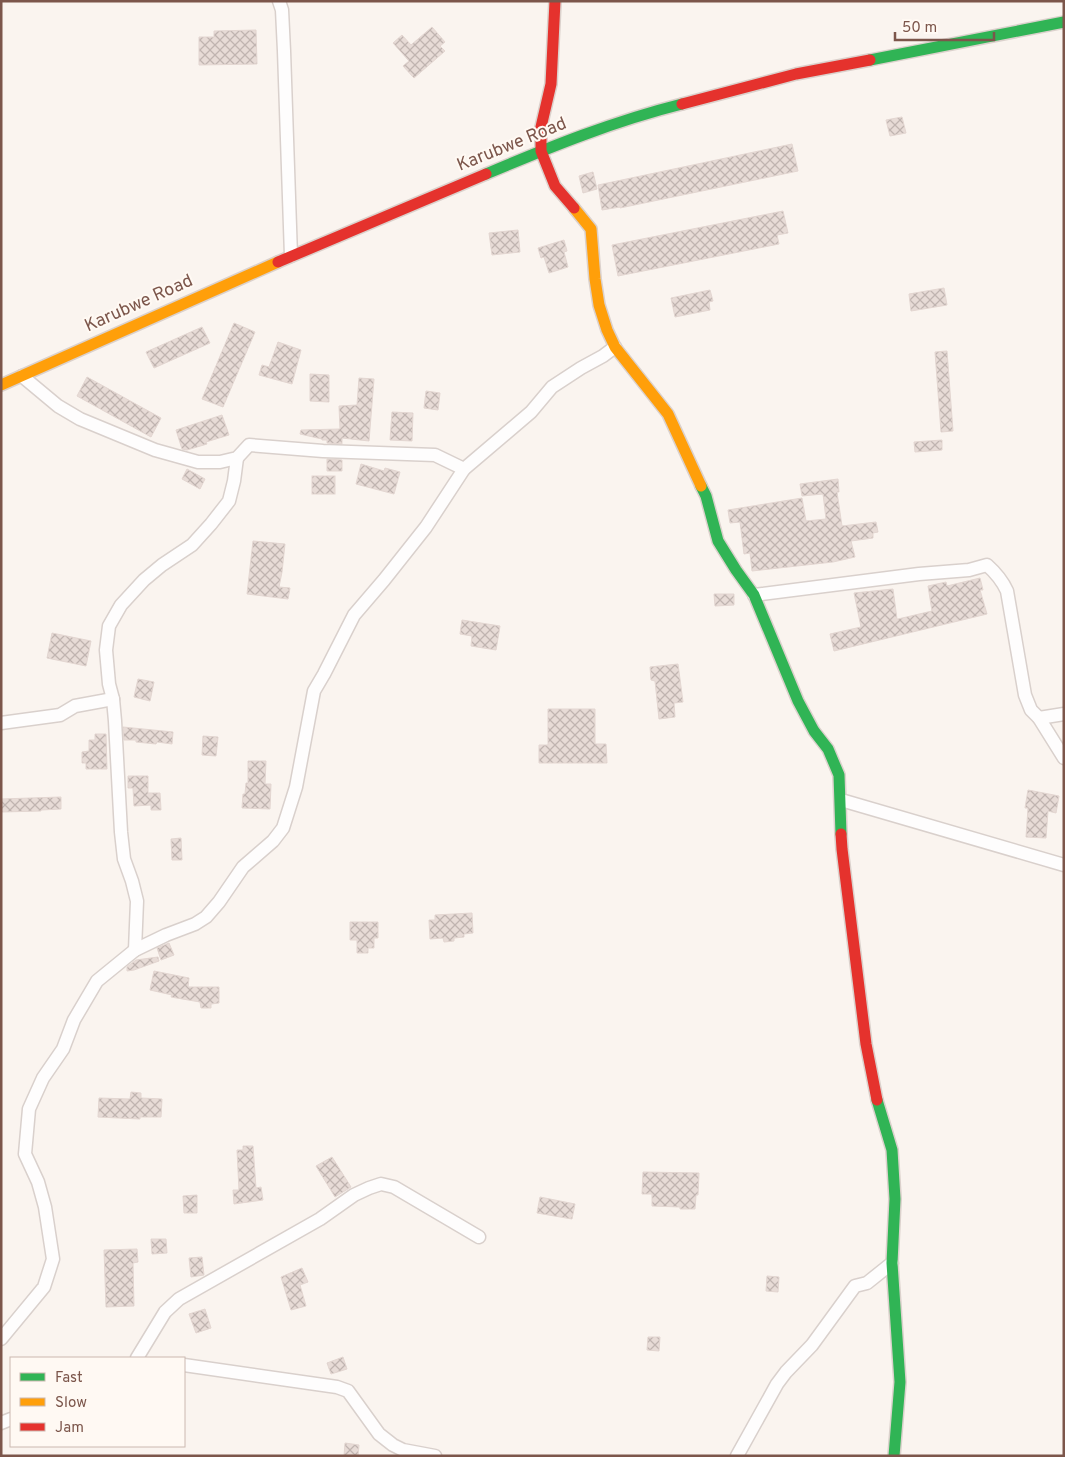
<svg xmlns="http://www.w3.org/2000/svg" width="1065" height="1457" font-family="Overpass,sans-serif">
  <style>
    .building { fill: url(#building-cross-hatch); stroke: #e3d6d1 }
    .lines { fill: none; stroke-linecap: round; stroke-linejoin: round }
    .street-casing { stroke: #d9d0cc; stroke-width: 15 }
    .fast-casing { stroke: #dbd1cc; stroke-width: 14 }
    .slow-casing { stroke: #dbd1cc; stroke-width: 14 }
    .jam-casing { stroke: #dbd1cc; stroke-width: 14 }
    .street { stroke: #fefdfd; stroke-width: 12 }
    .fast { stroke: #30b455; stroke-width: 11 }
    .slow { stroke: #ff9f0a; stroke-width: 11 }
    .jam { stroke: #e5322d; stroke-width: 11 }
    .labels { text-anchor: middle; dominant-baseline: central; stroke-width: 4; stroke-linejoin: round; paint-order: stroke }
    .street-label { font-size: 18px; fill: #7c564b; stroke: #fff9f3 }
  </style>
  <defs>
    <pattern id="building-cross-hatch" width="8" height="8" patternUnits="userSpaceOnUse" patternTransform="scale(1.25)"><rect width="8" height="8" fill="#e7dbd6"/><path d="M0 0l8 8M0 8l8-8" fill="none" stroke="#c0b4b0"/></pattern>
  </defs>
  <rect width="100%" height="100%" fill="#faf4ef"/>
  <g class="building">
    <path d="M432,27l13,15 -5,4 5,5 -31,27 -11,-12 6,-5 -16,-18 9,-8 9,10z"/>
    <path d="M256,30l1,34 -58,1v-28h15v-6z"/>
    <path d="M902,117l4,16 -16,3 -4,-16z"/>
    <path d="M792,144l6,27 -178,37v-1l-18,3 -4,-25z"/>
    <path d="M593,172l4,17 -14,4 -4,-17z"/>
    <path d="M783,211l5,22 -11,2 2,9 -161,32 -6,-31z"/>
    <path d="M518,230l2,22 -28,3 -3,-22z"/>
    <path d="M564,240l3,11 -3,1 4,15 -19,6 -5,-16 -3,1 -3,-10z"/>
    <path d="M944,288l3,17 -36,6 -2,-17z"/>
    <path d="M710,290l3,11 -4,1 1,8 -35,7 -4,-19z"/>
    <path d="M234,323l21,9 -32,75 -21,-8z"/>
    <path d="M202,327l8,16 -56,25 -8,-16z"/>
    <path d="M278,342l23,8 -9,34 -33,-9 3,-10 7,2z"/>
    <path d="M947,351l6,80 -12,1 -6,-80z"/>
    <path d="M310,374l19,1v27l-19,-1z"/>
    <path d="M87,377l74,41 -10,19 -74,-41z"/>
    <path d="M359,378l15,1 -5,62 -27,-3v6l-15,-1v-3h-5v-1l-22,-5 1,-4 39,-1 -1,-23 18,-1z"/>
    <path d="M426,391l14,2 -2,17 -14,-2z"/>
    <path d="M392,412l21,1 -1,28 -22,-1z"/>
    <path d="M222,415l7,20 -23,7 1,2 -20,6 -5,-1 -6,-19z"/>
    <path d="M942,440v10l-27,2 -1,-10z"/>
    <path d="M327,459l15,1v11h-15z"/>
    <path d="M361,464l23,7 1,-3 15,4 -6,22 -38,-10z"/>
    <path d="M187,469l18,10 -5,10 -18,-10z"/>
    <rect x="312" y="476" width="23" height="18"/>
    <path d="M838,479l1,13h-2l5,34 34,-4 2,10 -5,1v5l-22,3 4,16 -22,5 -81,9 -2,-18 -6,1 -4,-32 -10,1 -2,-13 74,-12 4,23 20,-2 -3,-25 -21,2 -2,-12z"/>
    <path d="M253,541l32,3 -3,28 -3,15 11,1 -2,11 -41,-5z"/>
    <path d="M980,578l3,12h-3l7,24 -153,37 -4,-17 31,-7 -7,-34 39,-4 4,30h1l34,-8 -4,-25 18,-4 1,4z"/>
    <path d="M714,594h20v11l-19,1z"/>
    <path d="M462,620l38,6 -4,24 -25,-4 1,-10 -12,-2z"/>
    <path d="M52,633l39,8 -5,25 -39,-8z"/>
    <path d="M678,664l5,38 -9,1 1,14 -16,2 -4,-38 -4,-1 -1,-13z"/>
    <path d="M138,679l16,3 -4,19 -16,-4z"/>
    <path d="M548,709h47v35h11l1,19h-68v-18h9z"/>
    <path d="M123,727l50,5 -1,12 -15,-2 -1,2 -20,-2v-2h-12z"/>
    <path d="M95,734h11l1,35h-21v-6h-4v-11l7,-1v-11h6z"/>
    <path d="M203,736l15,1 -2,19 -14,-1z"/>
    <path d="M248,761h18l-1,23h6l-1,25 -28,-1 1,-14h2l1,-11h2z"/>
    <path d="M128,776h20v17h12l1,17h-10v-5l-17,1 -1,-18h-5z"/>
    <path d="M1028,790l31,6 -3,17 -8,-2 -2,27 -20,-1 2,-29h-3z"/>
    <path d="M61,797v12l-20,1v1l-40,1v-13z"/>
    <path d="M181,838l1,22h-10l-1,-21z"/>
    <path d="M472,913l1,20 -9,1v3l-10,1v3l-10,1 -1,-4 -13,1 -1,-19h6v-5z"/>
    <path d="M350,922h28v16h-4v10h-6v5h-11v-13h-7z"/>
    <path d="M169,943l5,12 -13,5 -4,-12z"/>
    <path d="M158,957l1,4 -25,9 -7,1v-4l9,-7z"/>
    <path d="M154,971l35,7 -1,9h31v16l-8,1v4h-10l-1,-6 -29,-5 1,-2 -22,-5z"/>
    <path d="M131,1092l10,1v5l21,1 -1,18h-21v2l-42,-2 1,-19 31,1z"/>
    <path d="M243,1146h10l3,42 5,-1 2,13 -29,4 -1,-14h6l-2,-40h6z"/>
    <path d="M332,1157l19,30 -16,10 -19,-31z"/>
    <path d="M643,1172l56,1 -1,22h-2l-1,14h-15v-2l-28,-1v-12h-10z"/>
    <path d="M197,1195v18h-13l-1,-17z"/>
    <path d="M540,1197l35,7 -3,15 -35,-6z"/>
    <path d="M151,1239h15l1,14 -15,1z"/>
    <path d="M137,1249l1,13 -5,1 1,43 -28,1 -2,-57z"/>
    <path d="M202,1257l2,18 -13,2 -2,-19z"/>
    <path d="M302,1268l6,14 -8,3 6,21 -15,4 -10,-33z"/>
    <path d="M767,1276l12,1 -1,15 -12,-1z"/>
    <path d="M205,1309l6,19 -15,5 -7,-19z"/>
    <path d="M648,1337h12l-1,14 -12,-1z"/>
    <path d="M343,1357l4,12 -16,5 -4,-11z"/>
    <path d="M345,1443l14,2 -1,11h-14z"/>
  </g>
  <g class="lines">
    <g class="street-casing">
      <g id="street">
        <path d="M279,1l3,9 2,41 7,205"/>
        <path d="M22,376l36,30 22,13 75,31 43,12h22l17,-4 12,-13 74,6 112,4 29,14"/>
        <path d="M754,595l165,-21 50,-4 18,-5c9,8 15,15 20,26l18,104 6,15 8,8 25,40"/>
        <path d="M1039,718l25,-4"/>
        <path d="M1,723l59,-8 15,-9 38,-7"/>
        <path d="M841,800l223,65"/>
        <path d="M135,950l2,-49 -5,-20 -8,-22 -3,-27 -6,-111 -2,-22 -4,-15 -3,-34 3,-24 12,-21 23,-25 18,-15 30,-20 19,-21 18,-23 5,-20 3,-23"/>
        <path d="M1,1339l43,-52 9,-28 -8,-52 -7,-25 -13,-28 4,-45 14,-31 20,-29 11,-29 23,-39 38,-31 31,-15 29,-11 11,-7 13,-15 24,-35 30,-26 10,-13 13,-41 18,-96 10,-17 30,-59 30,-35 42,-53 38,-58 67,-57 21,-25 29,-19 22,-12 12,-9"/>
        <path d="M137,1358l28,-46 14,-13 141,-80 34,-24 15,-7 12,-4 13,3 85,50"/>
        <path d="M184,1365l153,22 11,4 31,43 14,11 10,5 32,6"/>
        <path d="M1,1423l10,-4"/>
        <path d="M737,1456l40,-72 9,-12 26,-27 43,-59 12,-3 25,-20"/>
      </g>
    </g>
    <g class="fast-casing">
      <g id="fast">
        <path d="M870,60l194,-38"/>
        <path d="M486,174c64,-27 128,-53 196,-70"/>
        <path d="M701,486l5,10 12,45 18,29 18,25 44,106 16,30 14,18 11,26 2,59"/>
        <path d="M877,1100l15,50 3,49 -3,64 8,119 -6,74"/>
      </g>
    </g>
    <g class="slow-casing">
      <g id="slow">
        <path d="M574,208l17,21 4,50 4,26 8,25 8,17 53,67 33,72"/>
        <path d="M1,385l277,-123"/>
      </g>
    </g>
    <g class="jam-casing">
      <g id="jam">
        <path d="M555,1l-4,83 -10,43v24l14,35 19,22"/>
        <path d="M682,104l114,-30 74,-14"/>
        <path d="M278,262l208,-88"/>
        <path d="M841,834l1,15 24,195 11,56"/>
      </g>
    </g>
    <use href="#street" class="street"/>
    <use href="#fast" class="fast"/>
    <use href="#slow" class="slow"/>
    <use href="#jam" class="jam"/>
  </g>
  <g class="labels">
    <g class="street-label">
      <text transform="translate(512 145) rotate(-22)">Karubwe Road</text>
      <text transform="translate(139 304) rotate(-24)">Karubwe Road</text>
    </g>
  </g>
  <rect width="1065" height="1457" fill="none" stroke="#7c564b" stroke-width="5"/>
  <rect x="10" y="1357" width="175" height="90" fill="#fff9f3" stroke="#cbb8b0"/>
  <rect x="20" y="1373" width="25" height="8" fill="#30b455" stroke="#cbb8b0"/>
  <text x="55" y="1382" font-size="15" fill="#7c564b">Fast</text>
  <rect x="20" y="1398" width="25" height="8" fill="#ff9f0a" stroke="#cbb8b0"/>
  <text x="55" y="1407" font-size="15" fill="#7c564b">Slow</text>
  <rect x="20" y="1423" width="25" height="8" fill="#e5322d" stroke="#cbb8b0"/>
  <text x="55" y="1432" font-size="15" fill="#7c564b">Jam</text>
  <path d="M895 32v8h99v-8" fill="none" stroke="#7c564b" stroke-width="2.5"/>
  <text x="902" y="32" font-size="15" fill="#7c564b" stroke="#fff9f3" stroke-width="4" paint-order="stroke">50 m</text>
</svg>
